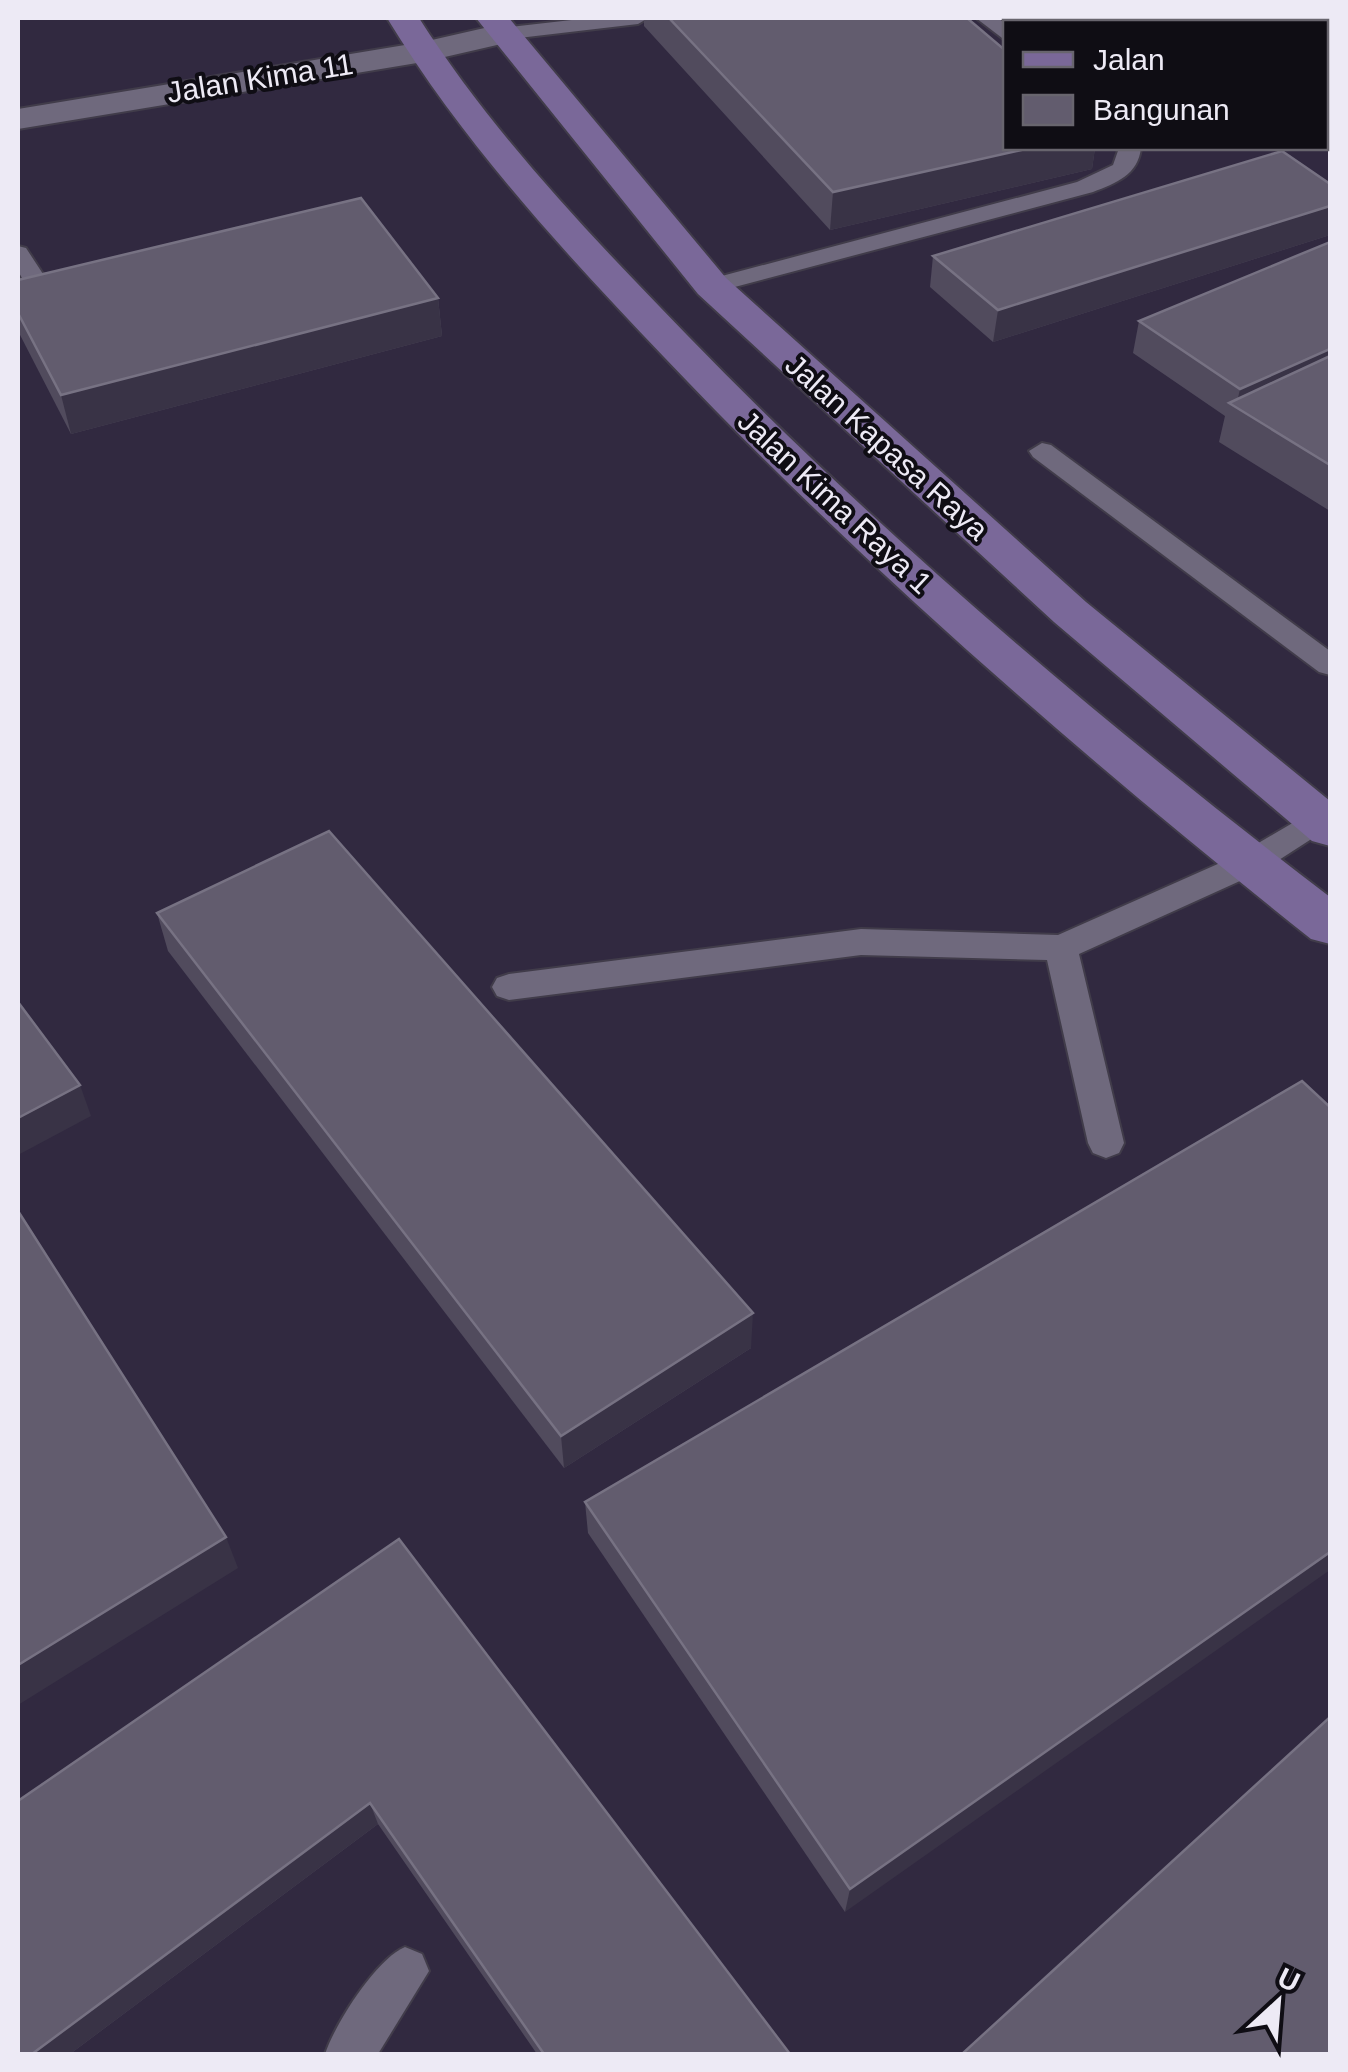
<svg xmlns="http://www.w3.org/2000/svg" width="1348" height="2072" font-family="Arial,sans-serif">
  <style>
    .built { fill: #312940; fill-rule: evenodd }
    .lines { fill: none; stroke-linecap: round; stroke-linejoin: round }
    .service-casing { stroke: #413c4a; stroke-width: 4 }
    .minor-casing { stroke: #413c4a; stroke-width: 4 }
    .secondary-casing { stroke: #413c4a; stroke-width: 4 }
    .service { fill: #6f697d; fill-rule: evenodd }
    .minor { fill: #6f697d; fill-rule: evenodd }
    .secondary { fill: #7a6899; fill-rule: evenodd }
    .wall { fill: #514b5d }
    .shaded-wall { fill: #393346 }
    .building { fill: #625c6e; stroke: #777283; stroke-width: 2.5 }
    .labels { text-anchor: middle; dominant-baseline: central; stroke-width: 8; stroke-linejoin: round; paint-order: stroke }
    .far-street-label { font-size: 30px; fill: #edeaf5; stroke: #0f0d14 }
  </style>
  <rect width="100%" height="100%" fill="#272233"/>
  <path class="built" d="M18,18h1312v2036h-1312zM1006,22h320v126h-320z"/>
  <g class="lines">
    <g class="service-casing">
      <g id="service">
        <path d="M589,18h59l-10,6 -136,16 -10,-6 10,-6z"/>
        <path d="M976,18h22l8,6v17z"/>
        <path d="M1330,85v13l-4,1v-12z"/>
        <path d="M1119,148h22c-3,27 -25,35 -48,44l-381,101 -12,-7 3,-5 374,-99 36,-17z"/>
        <path d="M18,246l8,2 17,26 42,6 3,5 -12,7 -50,-7 -8,-14z"/>
        <path d="M1042,443l9,2 279,206v24l-11,-3 -286,-215 -4,-6z"/>
        <path d="M1330,801v26l-68,44 -183,83 45,189 -5,10 -13,5 -13,-5 -5,-10 -41,-183 -186,-5 -352,45 -12,-4 -5,-9 5,-9 12,-4 352,-45 197,6 180,-80z"/>
        <path d="M405,1947l17,7 7,17 -51,83h-53c10,-30 51,-95 80,-107z"/>
      </g>
    </g>
    <g class="minor-casing">
      <path id="minor" d="M502,24l12,3 4,7 -4,7 -91,21 -405,67v-20l405,-67z"/>
    </g>
    <g class="secondary-casing">
      <g id="secondary">
        <path d="M387,18h32c75,117 171,217 268,317 199,205 417,389 643,562v47l-19,-5c-227,-181 -447,-371 -647,-582 -101,-106 -200,-213 -277,-339z"/>
        <path d="M476,18h33l217,260 360,324 244,199v45l-18,-5 -258,-219 -356,-328z"/>
      </g>
    </g>
    <use href="#service" class="service"/>
    <use href="#minor" class="minor"/>
    <use href="#secondary" class="secondary"/>
  </g>
  <g class="wall">
    <path d="M644,18h323l39,130h89l-3,21 -262,61 -186,-204z"/>
    <path d="M1074,18h224l7,4 1,-4h24v28l-2,-3 -2,8v-29h-246z"/>
    <path d="M1330,184v51l-337,107 -63,-55 3,-31z"/>
    <path d="M1330,242v269l-111,-69 6,-26 -92,-63 6,-32z"/>
    <path d="M18,280l420,18 4,38 -371,98 -53,-103z"/>
    <path d="M157,913l594,435 -187,120 -396,-517z"/>
    <path d="M1302,1081l-457,831 -257,-379 -3,-31z"/>
    <path d="M399,1539l391,515h-253l-159,-230 -308,230h-52z"/>
  </g>
  <g class="shaded-wall">
    <path d="M1030,148h65l-3,21 -262,61 3,-38z"/>
    <path d="M1330,206v29l-337,107 5,-32z"/>
    <path d="M438,298l4,38 -371,98 -10,-39z"/>
    <path d="M1330,349v28l-94,30 4,-18z"/>
    <path d="M80,1085l11,31 -73,39v-37z"/>
    <path d="M753,1313l-2,35 -187,120 -3,-32z"/>
    <path d="M226,1537l12,31 -220,137v-40z"/>
    <path d="M1330,1552v18l-485,342 5,-23z"/>
    <path d="M370,1803l8,21 -308,230h-38z"/>
  </g>
  <g class="building">
    <path d="M669,18h298l39,33v97h24l-197,44z"/>
    <path d="M1119,18h179l8,4h-180z"/>
    <path d="M1282,151l48,33v22l-332,104 -65,-54z"/>
    <path d="M361,198l77,100 -377,97 -43,-82v-33z"/>
    <path d="M1330,242v107l-90,40 -101,-68z"/>
    <path d="M1330,356v109l-101,-62z"/>
    <path d="M329,831l424,482 -192,123 -404,-523z"/>
    <path d="M18,1002l62,83 -62,33z"/>
    <path d="M1302,1081l28,26v445l-480,337 -265,-387z"/>
    <path d="M18,1211l208,326 -208,128z"/>
    <path d="M399,1539l391,515h-246l-174,-251 -338,251h-14v-253z"/>
    <path d="M1330,1717v337h-368z"/>
  </g>
  <g class="labels">
    <g class="far-street-label">
      <text transform="translate(260 78) rotate(-9)">Jalan Kima 11</text>
      <text transform="translate(887 447) rotate(42)">Jalan Kapasa Raya</text>
      <text transform="translate(835 502) rotate(43)">Jalan Kima Raya 1</text>
    </g>
  </g>
  <rect width="1348" height="2072" fill="none" stroke="#edeaf5" stroke-width="40"/>
  <rect x="1003" y="20" width="325" height="130" fill="#0f0d14" stroke="#68656e" stroke-width="2.5"/>
  <rect x="1023" y="52" width="50" height="15" fill="#7a6899" stroke="#68656e" stroke-width="2.5"/>
  <text x="1093" y="70" font-size="30" fill="#edeaf5">Jalan</text>
  <rect x="1023" y="95" width="50" height="30" fill="#625c6e" stroke="#68656e" stroke-width="2.5"/>
  <text x="1093" y="120" font-size="30" fill="#edeaf5">Bangunan</text>
  <g transform="translate(1278 2002) rotate(26)" stroke="#0f0d14" stroke-width="8" paint-order="stroke">
  <path d="M0-8L18 38L0 25L-18 38Z" fill="#edeaf5"/>
  <text y="-15" font-size="28" font-weight="bold" text-anchor="middle" fill="#edeaf5">U</text>
  </g>
</svg>
